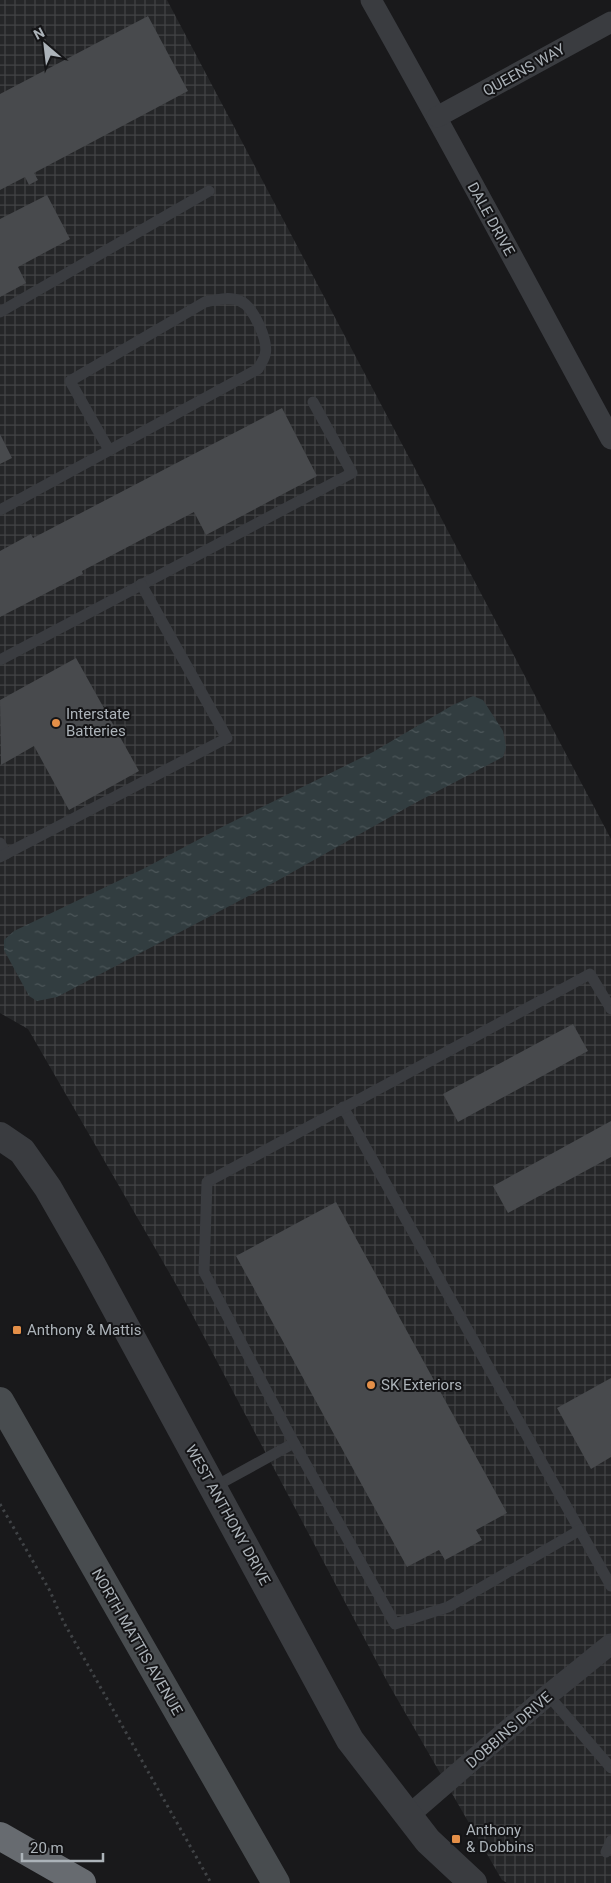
<svg xmlns="http://www.w3.org/2000/svg" width="611" height="1883" font-family="Roboto,sans-serif">
  <style>
    .industrial { fill: url(#industrial-grid) }
    .water { fill: url(#water-ripples) }
    .building { fill: #484a4d }
    .lines { fill: none; stroke-linecap: round; stroke-linejoin: round }
    .path { stroke: #404346; stroke-width: 3; stroke-dasharray: 2.5 4; stroke-linecap: butt }
    .service { stroke: #3a3c40; stroke-width: 11 }
    .minor { stroke: #3a3c40; stroke-width: 21 }
    .tertiary { stroke: #3a3c40; stroke-width: 28 }
    .secondary { stroke: #484c4f; stroke-width: 28 }
    .motorway { stroke: #676b70; stroke-width: 28 }
    .poi-dot { fill: #e48f48; stroke: #141416; stroke-width: 2 }
    .labels { text-anchor: middle; dominant-baseline: central; stroke-width: 4; stroke-linejoin: round; paint-order: stroke }
    .street-label { font-size: 15px; fill: #acb3b9; stroke: #141416 }
    .poi-label { font-size: 15px; fill: #acb3b9; stroke: #141416; text-anchor: start }
  </style>
  <defs>
    <pattern id="industrial-grid" width="8" height="8" patternUnits="userSpaceOnUse" patternTransform="scale(1.25)"><rect width="8" height="8" fill="#252628"/><path d="M0 4h8M4 0v8" fill="none" stroke="#424345"/></pattern>
    <pattern id="water-ripples" width="26" height="14" patternUnits="userSpaceOnUse" patternTransform="scale(1.25)"><rect width="26" height="14" fill="#323d40"/><path d="M2 4q2-2 4 0t4 0M15 11q2-2 4 0t4 0" fill="none" stroke="#4d575a"/></pattern>
  </defs>
  <rect width="100%" height="100%" fill="#19191b"/>
  <path class="industrial" d="M0,0h167l444,839v1044h-104l-5,-3 -114,-197 -211,-397 -149,-257 -28,-16z"/>
  <path class="water" d="M473,696l10,4 20,31 3,16 -3,10 -88,46 -140,79 -218,115 -20,4 -8,-5 -25,-46v-10l10,-9 129,-62 81,-43 149,-74 80,-47z"/>
  <g class="building">
    <path d="M148,16l40,75 -154,82 4,7 -9,5 -4,-8 -25,13v-96z"/>
    <path d="M47,195l23,44 -52,28 8,16 -26,14v-78z"/>
    <path d="M282,408l35,68 -111,59 -12,-23 -112,59 1,3 -83,43v-66l31,-17 2,4z"/>
    <path d="M0,434l12,24 -12,6z"/>
    <path d="M76,658l63,113 -70,39 -35,-64 -33,19 -1,-65z"/>
    <path d="M573,1024l15,27 -130,71 -15,-28z"/>
    <path d="M611,1121v36l-103,56 -15,-27z"/>
    <path d="M336,1202l171,311 -31,17 6,10 -37,20 -6,-10 -32,17 -171,-311z"/>
    <path d="M611,1378v79l-20,12 -34,-61z"/>
  </g>
  <g class="lines">
    <path class="path" d="M0,1504l50,87 13,30 148,262"/>
    <g class="service">
      <path d="M0,312l209,-121"/>
      <path d="M0,510l258,-141c2,-4 6,-9 7,-14 4,-14 -12,-49 -25,-54 -11,-5 -24,-1 -35,1l-135,79 39,69"/>
      <path d="M0,660l352,-187 -39,-71"/>
      <path d="M0,843l6,11"/>
      <path d="M0,857l227,-119 -86,-154"/>
      <path d="M343,1107l268,479"/>
      <path d="M212,1488l82,-45"/>
      <path d="M580,1530l-132,77 -53,17 -101,-181 -90,-171 3,-90 383,-208 21,35"/>
      <path d="M548,1695l63,73"/>
      <path d="M606,1852l5,-11"/>
    </g>
    <g class="minor">
      <path d="M371,0c82,145 160,292 240,439"/>
      <path d="M437,117l174,-95"/>
      <path d="M408,1816l140,-121 63,-51"/>
    </g>
    <path class="tertiary" d="M0,1136l22,15 26,37 43,75 259,477 78,101 45,42"/>
    <path class="secondary" d="M0,1401l276,482"/>
    <path class="motorway" d="M0,1836l82,47"/>
  </g>
  <g class="poi-dot">
    <circle cx="56" cy="723" r="5"/>
    <rect x="12" y="1325" width="10" height="10" rx="2.5"/>
    <circle cx="371" cy="1385" r="5"/>
    <rect x="451" y="1834" width="10" height="10" rx="2.5"/>
  </g>
  <g class="labels">
    <g class="street-label">
      <text transform="translate(524 70) rotate(-29)">QUEENS WAY</text>
      <text transform="translate(491 219) rotate(61)">DALE DRIVE</text>
      <text transform="translate(228 1515) rotate(61)">WEST ANTHONY DRIVE</text>
      <text transform="translate(137 1642) rotate(60)">NORTH MATTIS AVENUE</text>
      <text transform="translate(509 1730) rotate(-41)">DOBBINS DRIVE</text>
    </g>
    <g class="poi-label">
      <text x="66" y="714">Interstate<tspan x="66" dy="17">Batteries</tspan></text>
      <text x="27" y="1330">Anthony &amp; Mattis</text>
      <text x="381" y="1385">SK Exteriors</text>
      <text x="466" y="1830">Anthony<tspan x="466" dy="17">&amp; Dobbins</tspan></text>
    </g>
  </g>
  <g transform="translate(45 45) rotate(332)" stroke="#141416" stroke-width="4" paint-order="stroke">
  <path d="M0-4L9 19L0 12L-9 19Z" fill="#acb3b9"/>
  <text y="-8" font-size="14" font-weight="bold" text-anchor="middle" fill="#acb3b9">N</text>
  </g>
  <path d="M22 1853v8h81v-8" fill="none" stroke="#acb3b9" stroke-width="2.5"/>
  <text x="30" y="1853" font-size="15" fill="#acb3b9" stroke="#141416" stroke-width="4" paint-order="stroke">20 m</text>
</svg>
